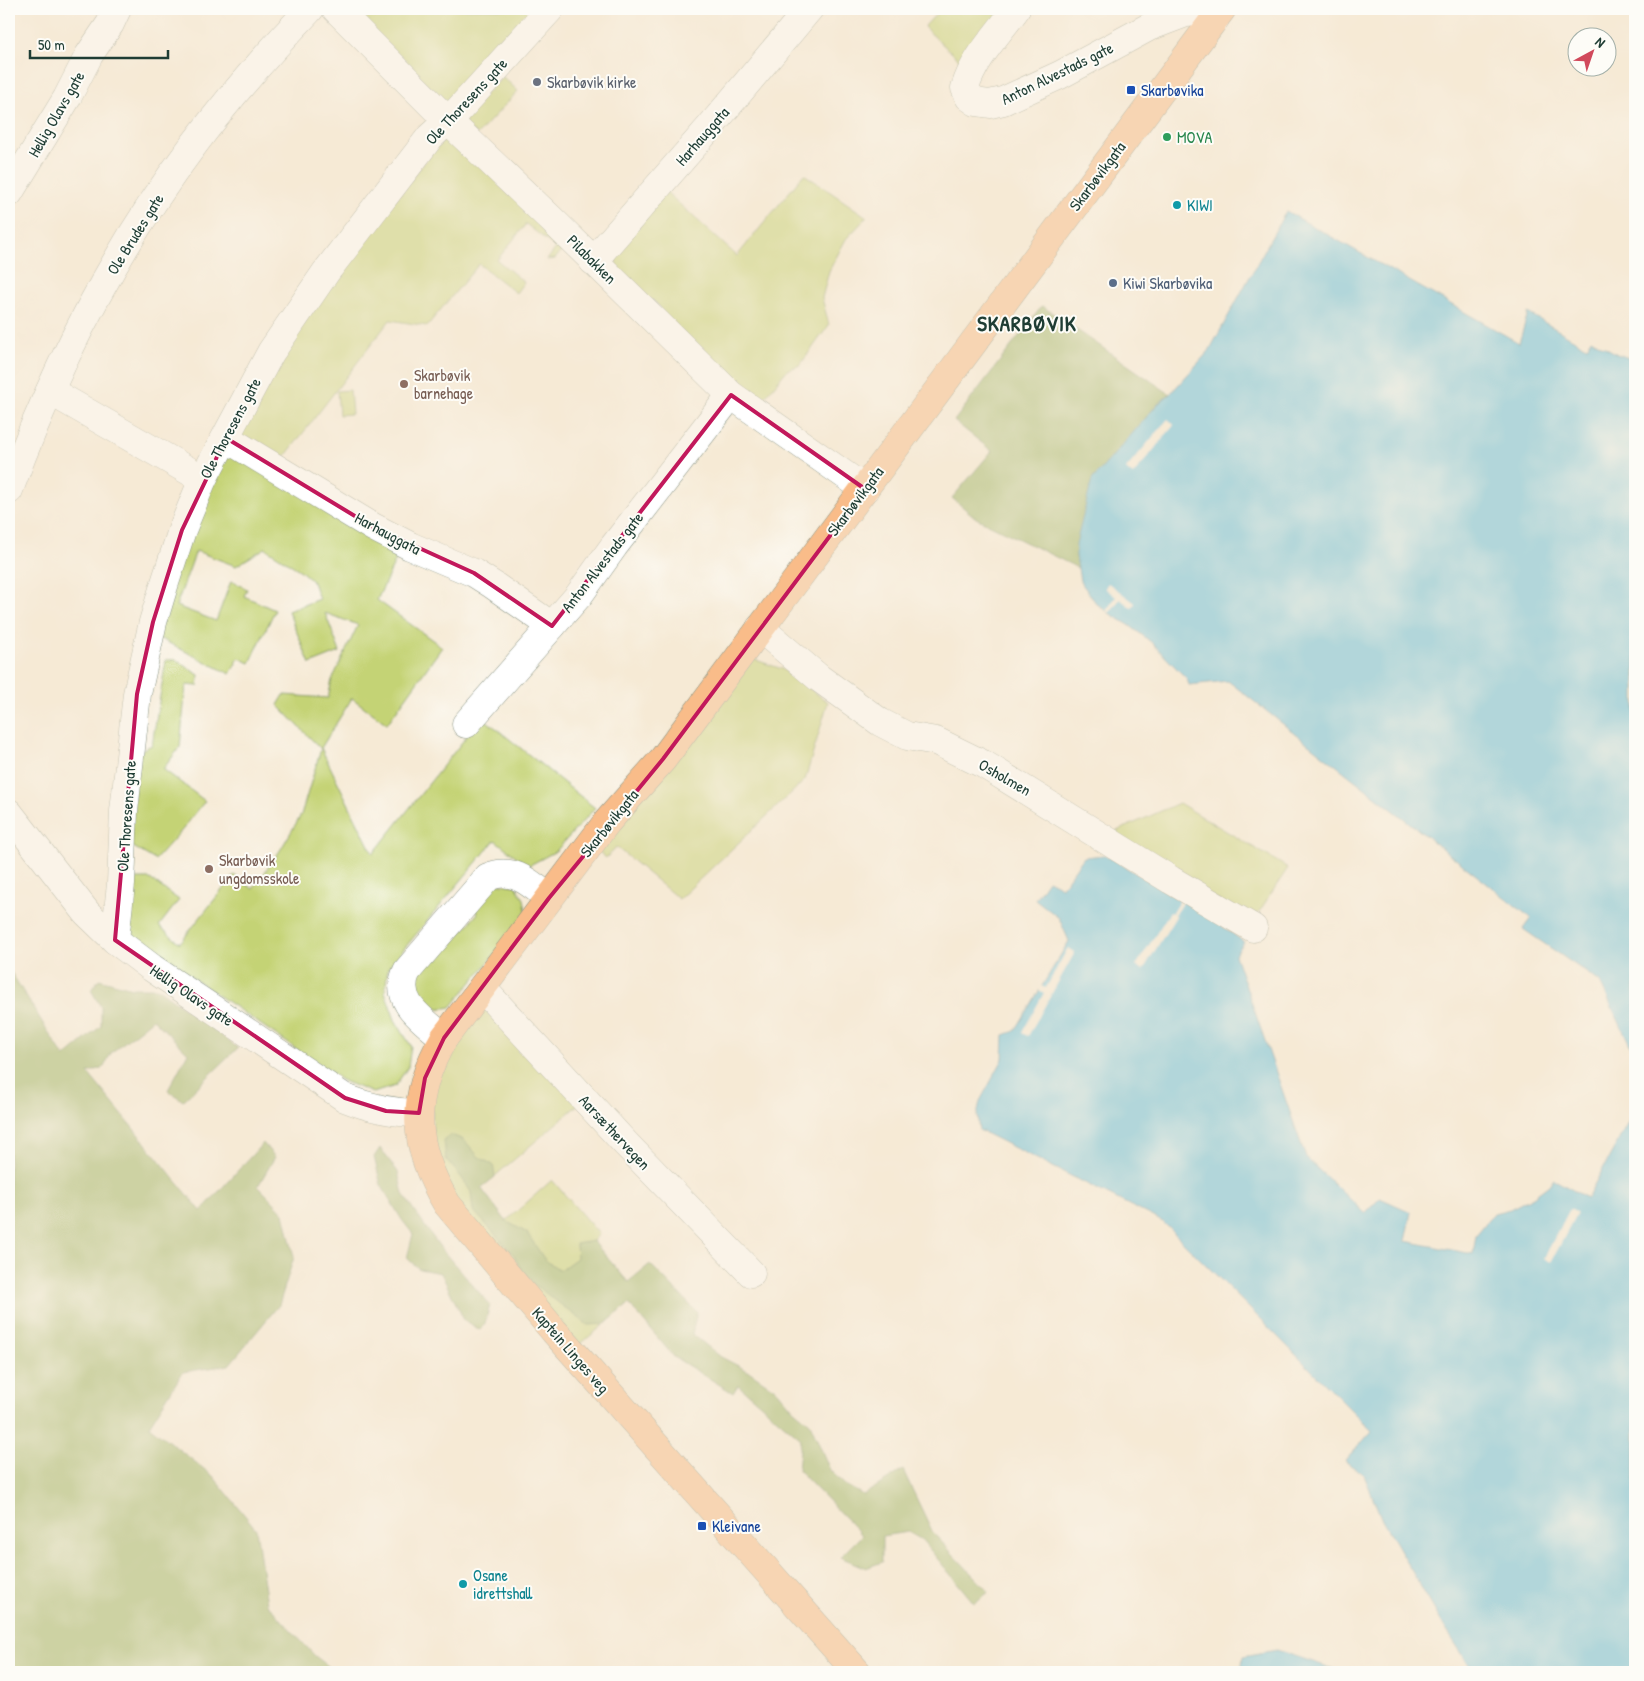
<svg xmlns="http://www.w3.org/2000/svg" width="1644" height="1681" font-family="'Patrick Hand',sans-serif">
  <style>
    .green { fill: #c4d375; stroke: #728854 }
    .forest { fill: #9bb566; stroke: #5d794d }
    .water { fill: #61bfdf; stroke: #407e8a }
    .pier { fill: #f6ead5 }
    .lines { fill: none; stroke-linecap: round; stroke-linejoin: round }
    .minor-casing { stroke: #8a9484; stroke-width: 29 }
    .major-casing { stroke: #8a9484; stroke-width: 29 }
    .minor { stroke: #fff; stroke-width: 28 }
    .major { stroke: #f9bc89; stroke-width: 28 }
    .marked { fill: none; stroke: #c2185b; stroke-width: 4; stroke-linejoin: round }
    .worship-dot { fill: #6b7280; stroke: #fdfcf7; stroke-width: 2 }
    .transit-dot { fill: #1a4fb4; stroke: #fdfcf7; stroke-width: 2 }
    .leisure-dot { fill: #2e9e5b; stroke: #fdfcf7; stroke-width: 2 }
    .culture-dot { fill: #0f9aa8; stroke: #fdfcf7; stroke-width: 2 }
    .service-dot { fill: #5c6f8a; stroke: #fdfcf7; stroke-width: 2 }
    .education-dot { fill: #8d6e63; stroke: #fdfcf7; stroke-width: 2 }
    .labels { text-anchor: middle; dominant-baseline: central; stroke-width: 4; stroke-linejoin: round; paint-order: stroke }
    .street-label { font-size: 16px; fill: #1f3d34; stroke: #fdfcf7 }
    .worship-label { font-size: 16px; fill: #5b616d; stroke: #fdfcf7; text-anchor: start }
    .transit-label { font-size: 16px; fill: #164399; stroke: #fdfcf7; text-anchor: start }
    .leisure-label { font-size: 16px; fill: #27864d; stroke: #fdfcf7; text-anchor: start }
    .culture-label { font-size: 16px; fill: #0d838f; stroke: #fdfcf7; text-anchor: start }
    .service-label { font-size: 16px; fill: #4e5e75; stroke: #fdfcf7; text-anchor: start }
    .education-label { font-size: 16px; fill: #785e54; stroke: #fdfcf7; text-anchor: start }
    .district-label { font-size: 21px; font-weight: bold; letter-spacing: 1px; fill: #1f3d34; stroke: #fdfcf7 }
  </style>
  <rect width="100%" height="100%" fill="#fdfcf7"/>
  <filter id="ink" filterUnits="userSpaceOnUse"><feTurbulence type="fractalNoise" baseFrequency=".02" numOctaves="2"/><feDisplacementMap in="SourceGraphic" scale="10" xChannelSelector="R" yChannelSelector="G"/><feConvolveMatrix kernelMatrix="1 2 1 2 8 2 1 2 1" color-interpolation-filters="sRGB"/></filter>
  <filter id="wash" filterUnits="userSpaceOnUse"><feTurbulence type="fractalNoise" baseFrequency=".0096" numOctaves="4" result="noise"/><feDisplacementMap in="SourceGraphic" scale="20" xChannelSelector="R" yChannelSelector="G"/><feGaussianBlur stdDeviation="1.12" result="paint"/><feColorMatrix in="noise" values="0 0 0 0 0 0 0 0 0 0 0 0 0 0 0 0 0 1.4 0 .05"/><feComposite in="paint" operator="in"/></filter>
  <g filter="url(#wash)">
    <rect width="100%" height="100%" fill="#f6ead5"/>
    <g class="green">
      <path d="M349,9h191l-90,99z"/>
      <path d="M941,9h67l-44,55 -40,-37z"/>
      <path d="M503,77l15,14 -41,44 -12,-10 1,-12z"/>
      <path d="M453,135l112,112 -10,12 -8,1 9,-12 -30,-24 -29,36 27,22 -8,11 -37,-29 -52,62 -37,-6 -110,143 -44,-29 44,-77 54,-79 104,-133z"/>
      <path d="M804,174l63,43 -21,22 -17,32 -7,27 7,27 -29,40 -13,5 -28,34 -143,-134v-15l49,-64 72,65z"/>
      <path d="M350,390l2,24 -13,1 -2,-24z"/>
      <path d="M228,446l173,103 -24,51 65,47 -55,77 -35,-26 -31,50 52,106 109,-137 113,91 -39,43 -28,15 -33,-26 -107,128 -3,24 10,28 16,26 -3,21 -13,19 -22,7 -30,-12 -214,-147 4,-55h17l29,21 -20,26 21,17 54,-68 19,14 28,-40 20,-34 20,-66 -43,-44 6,-10 44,3 4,-18 26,-55 -33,-12 15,39 -30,12 -22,-53 31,-12 -6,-17 -12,-11 -36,-23 -29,18 -40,-15 -20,55 40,15 15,-40 16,8 -3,7 31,14 -25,53 -11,-5 -9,16 -73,-37 11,-47z"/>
      <path d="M750,658l32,11 46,33 -23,78 -126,119 -63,-52 -10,11 -9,-8z"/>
      <path d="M166,660h10l23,15 -1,11 -12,-1 -6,62 -17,22 42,32 -22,28 -28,31 -25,-15 7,-93 15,-7z"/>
      <path d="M1179,803l109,65 -35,53 -143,-87z"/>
      <path d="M495,883l21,3 8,13 3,17 -76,91c-10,2 -28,3 -35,-8 -3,-6 -3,-18 -4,-25l19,-21 7,7 40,-47 -7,-7z"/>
      <path d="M483,1002l96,102 -98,84 25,33 46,-41 47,54 -6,7 35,41 1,22 -51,42 -123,-141 -23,-56 1,-67 15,-37z"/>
    </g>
    <g class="forest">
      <path d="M1042,306l128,88 -13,11 -65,75 -16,76 2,12 -102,-50 -24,-20 40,-47 -38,-30z"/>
      <path d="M9,969l55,88 37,-31v-19l-10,-17 8,-11 33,9h25l81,60 -55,53 -15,-11 20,-37 -35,-34 -42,34 -7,14 -16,6 113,138 62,-68 12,14 -17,29 26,27 10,44 -15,48 -50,60 -46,7 -34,54 64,50 43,53 11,75 48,52 21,16h-327z"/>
      <path d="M451,1135l13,5 15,17 14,8 2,12 -14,11 25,33 21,12 18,27 15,10 17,-12 -1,-14 17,-3 35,41 22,-18 47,48 -5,22 29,23 29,15 28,19 15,18 17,14 20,47 15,15 18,10 40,-25 30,63 56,59 -15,11 -52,-63 -14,-8 -26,4v26l-16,6 -26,-11 22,-22 -64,-65 3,-31 -63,-54 -5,8 -59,-36 -45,-53 -24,20 -17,1 -53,-40 -17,-21 -4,-9 -41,-45 -2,-18 -9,-14 -16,-19 -2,-19z"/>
      <path d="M380,1148l18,24 5,22 21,31 19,26 47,54 -5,18 -5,7 -16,-10 -23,-47 -22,-4 -12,-11 6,-24 -11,-14 -21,-35 -7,-28z"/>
    </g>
    <g class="water">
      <path d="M1286,211l233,132 9,-30 59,34 4,-8 26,15 18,6v695l-35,-73 -77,-53 8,-11 -303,-237 -39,4 -2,-6 -36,-37 -22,-17 -20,-12 -13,-10 -16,-22 -4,-25v-12l16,-64 65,-75 13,-11 39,-43z"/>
      <path d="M1105,855l110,66 29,21 -9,13 71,203 59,55 15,-15 31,14 -6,29 68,13 3,-19 18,-22 16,-4 23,-12 16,-12 4,-6 34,19 48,-88v562h-161l-29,-44 -63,-108 -18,-45 -19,-14 27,-30 -209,-209 -184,-92 -2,-15 3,-14 23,-42 1,-24 11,-4 54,-90 -10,-23 -24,-19 13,-19 14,7 22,-30z"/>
      <path d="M1277,1650l66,22h-97l-4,-6 1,-10z"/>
    </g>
    <g class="pier">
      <path d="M1168,419l6,6 -41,50 -7,-6z"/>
      <path d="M1108,583l27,20 -3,5 -12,-9 -11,14 -3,-2 10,-14 -11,-9z"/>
      <path d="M1180,900l3,1 -8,13 1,2 -33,54 -7,-4 34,-54 2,1z"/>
      <path d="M1068,948l7,4 -47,84 -6,-3 22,-40 -5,-3 2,-4 5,2z"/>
      <path d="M1570,1209l7,4 -26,49 -7,-4z"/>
    </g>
  </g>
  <g filter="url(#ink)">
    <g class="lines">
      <g class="minor-casing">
        <g id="minor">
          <path d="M336,9l112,112 102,97 181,177 134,94"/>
          <path d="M1016,9c-18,25 -42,49 -51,79l4,9 7,5 14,2 13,-3 57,-26 89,-48 37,-14 16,-1 13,7"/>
          <path d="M9,193l58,-95 22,-43 21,-31 7,-15"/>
          <path d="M593,261l117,-134 99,-118"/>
          <path d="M50,391l153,88"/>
          <path d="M226,438l147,89 37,19 64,27 19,12 59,41"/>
          <path d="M9,490c45,-121 105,-239 183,-343 36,-48 76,-94 118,-138"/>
          <path d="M760,628l59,50 61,44 27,14 29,5 49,24 186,115 82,48"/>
          <path d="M466,724l113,-129 35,-49 117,-151"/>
          <path d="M9,813l78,100 28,27 37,28 193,130c25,10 48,15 74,15"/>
          <path d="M115,940l6,-56 3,-73 13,-117 16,-72 10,-33 19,-59 21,-51 68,-127 55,-80 104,-135 24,-22 96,-106"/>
          <path d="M482,988l144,156 125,129"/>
          <path d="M444,1038c-20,-18 -52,-36 -37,-67l81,-94c25,-11 42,6 61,21"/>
        </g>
      </g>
      <g class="major-casing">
        <path id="major" d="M857,1672l-303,-341 -107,-127c-35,-58 -38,-106 -3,-166l163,-216 56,-63 559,-750"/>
      </g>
      <use href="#minor" class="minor"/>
      <use href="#major" class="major"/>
    </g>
  </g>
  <path d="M0 0H1644V1681H0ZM731,395l134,94 -202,270 -114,139 -105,140 -19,40 -6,35 -33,-2 -41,-13 -230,-158 22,-246 16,-72 29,-92 44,-92 147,89 101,46 78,53z" fill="#f6ead5" fill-opacity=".55" fill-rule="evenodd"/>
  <path class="marked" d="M731,395l134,94 -202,270 -114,139 -105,140 -19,40 -6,35 -33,-2 -41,-13 -230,-158 22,-246 16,-72 29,-92 44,-92 147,89 101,46 78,53z"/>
  <circle class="worship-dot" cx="537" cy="82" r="5"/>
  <g class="transit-dot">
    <rect x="1126" y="85" width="10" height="10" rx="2.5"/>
    <rect x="697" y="1521" width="10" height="10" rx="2.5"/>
  </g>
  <circle class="leisure-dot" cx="1167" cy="137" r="5"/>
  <g class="culture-dot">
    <circle cx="1177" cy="205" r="5"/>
    <circle cx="463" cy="1584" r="5"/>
  </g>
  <circle class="service-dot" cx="1113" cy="283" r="5"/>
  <g class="education-dot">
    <circle cx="404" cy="384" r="5"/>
    <circle cx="209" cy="869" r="5"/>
  </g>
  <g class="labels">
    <g class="street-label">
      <text transform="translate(1057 73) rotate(-26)">Anton Alvestads gate</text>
      <text transform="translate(466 101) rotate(-47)">Ole Thoresens gate</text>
      <text transform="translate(56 114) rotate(-60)">Hellig Olavs gate</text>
      <text transform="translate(702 136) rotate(-49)">Harhauggata</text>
      <text transform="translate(1097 176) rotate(-53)">Skarbøvikgata</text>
      <text transform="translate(135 234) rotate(-58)">Ole Brudes gate</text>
      <text transform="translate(592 259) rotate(45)">Pilabakken</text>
      <text transform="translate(230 428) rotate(-62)">Ole Thoresens gate</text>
      <text transform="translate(855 501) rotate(-53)">Skarbøvikgata</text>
      <text transform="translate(388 533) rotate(28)">Harhauggata</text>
      <text transform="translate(602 562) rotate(-52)">Anton Alvestads gate</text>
      <text transform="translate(1005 777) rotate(30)">Osholmen</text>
      <text transform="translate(126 816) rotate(-86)">Ole Thoresens gate</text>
      <text transform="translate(609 823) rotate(-51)">Skarbøvikgata</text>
      <text transform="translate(192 995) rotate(34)">Hellig Olavs gate</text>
      <text transform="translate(615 1132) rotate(47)">Aarsæthervegen</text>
      <text transform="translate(571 1350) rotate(49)">Kaptein Linges veg</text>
    </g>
    <g class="worship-label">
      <text x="547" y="82">Skarbøvik kirke</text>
    </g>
    <g class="transit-label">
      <text x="1141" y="90">Skarbøvika</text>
      <text x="712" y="1526">Kleivane</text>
    </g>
    <g class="leisure-label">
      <text x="1177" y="137">MOVA</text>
    </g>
    <g class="culture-label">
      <text x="1187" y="205">KIWI</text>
      <text x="473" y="1575">Osane<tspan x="473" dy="18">idrettshall</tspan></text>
    </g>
    <g class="service-label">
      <text x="1123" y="283">Kiwi Skarbøvika</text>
    </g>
    <g class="education-label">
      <text x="414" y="375">Skarbøvik<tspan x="414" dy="18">barnehage</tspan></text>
      <text x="219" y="860">Skarbøvik<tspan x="219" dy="18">ungdomsskole</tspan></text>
    </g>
    <g class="district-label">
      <text x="1027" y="323">SKARBØVIK</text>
    </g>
  </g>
  <rect width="1644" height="1681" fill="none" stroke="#fdfcf7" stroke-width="30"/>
  <g transform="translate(1592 52) rotate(40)"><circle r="24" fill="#fdfcf7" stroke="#a4b0a9"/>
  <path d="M0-4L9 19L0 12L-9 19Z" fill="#d1495b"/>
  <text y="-8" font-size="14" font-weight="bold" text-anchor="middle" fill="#1f3d34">N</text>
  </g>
  <path d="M30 50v8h138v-8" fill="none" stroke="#1f3d34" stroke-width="2.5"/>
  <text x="38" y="50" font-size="15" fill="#1f3d34" stroke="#fdfcf7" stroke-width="4" paint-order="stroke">50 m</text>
</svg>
